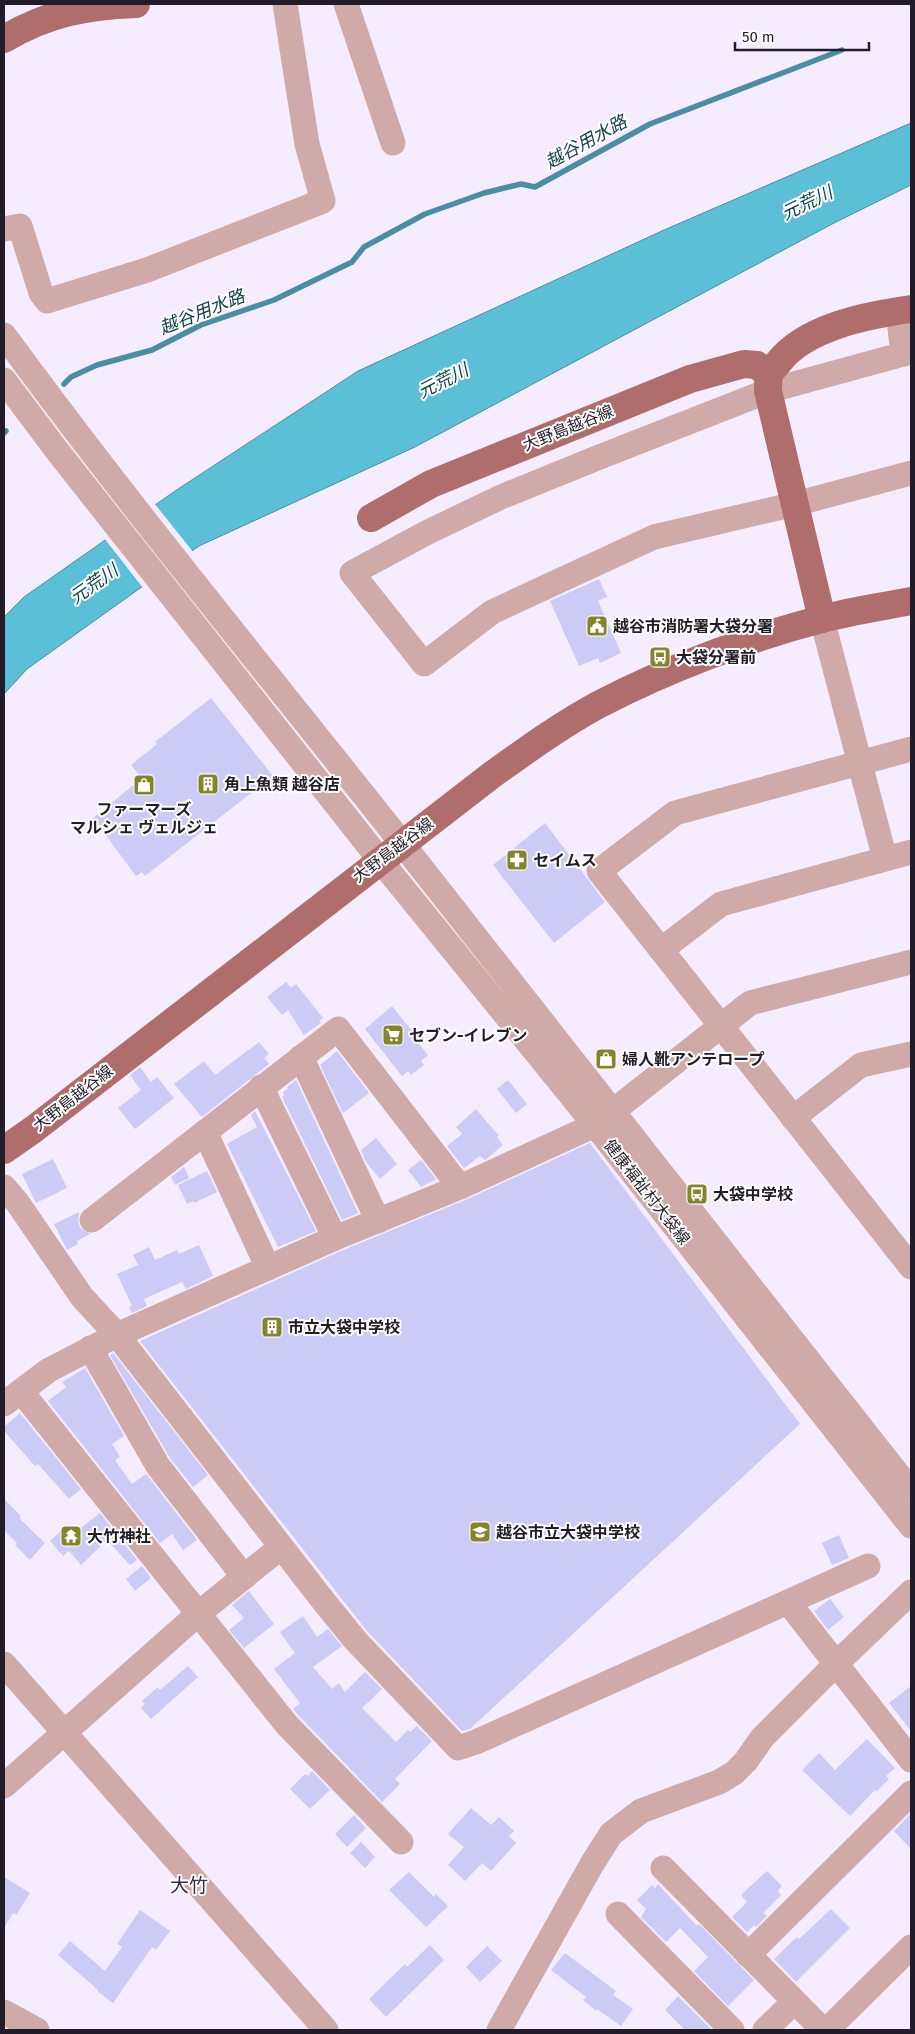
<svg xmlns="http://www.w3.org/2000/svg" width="915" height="2034" font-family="'Fira Sans','Noto Sans JP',sans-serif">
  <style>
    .water { fill: #5cbfd8; stroke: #4a8ea3 }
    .pier { fill: #f5edff }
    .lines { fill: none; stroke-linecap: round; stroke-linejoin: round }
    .stream { stroke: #4a8ea3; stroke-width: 5.5 }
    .building { fill: #cccbf6 }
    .minor { stroke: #d0aaa9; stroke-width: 25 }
    .major { stroke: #af6e6c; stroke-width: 28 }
    .labels { text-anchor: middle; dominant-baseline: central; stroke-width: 4; stroke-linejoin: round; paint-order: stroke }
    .street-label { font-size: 16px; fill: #211c27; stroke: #fefefe }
    .poi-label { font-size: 16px; font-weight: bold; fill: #211c27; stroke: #fefefe; text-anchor: start }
    .water-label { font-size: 18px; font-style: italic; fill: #103e49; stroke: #fefefe }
    .quarter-label { font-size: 19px; fill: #372d43; stroke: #fefefe }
  </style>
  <rect width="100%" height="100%" fill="#f5edff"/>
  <path class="water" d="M911,123v62l-77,38 -419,224 -216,99 -172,123 -23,25v-77l20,-20 151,-106 183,-120 306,-141z"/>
  <path class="pier" d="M154,503l40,50 -51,35 -39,-50z"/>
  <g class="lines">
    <g class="stream">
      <path d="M352,262l12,-15 61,-33 59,-21 37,-9 14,3 115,-63 192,-74"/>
      <path d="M64,384l7,-7 26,-12 55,-15 49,-25 73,-25 76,-37"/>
      <path d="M4,433l2,-2"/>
    </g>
  </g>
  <g class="building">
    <path d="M599,579l8,18 -9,4 23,52 -21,10 -2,-5 -19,8 -29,-65z"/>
    <path d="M211,698l62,78 -128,100 -3,-4 -6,4 -43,-58 49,-40 -11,-13 26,-21 -2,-2z"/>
    <path d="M545,823l60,79 -51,41 -61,-78z"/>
    <path d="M286,982l5,6 5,-4 27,34 -4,3 2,2 -17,12 -16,-25 -6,5 -15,-18z"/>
    <path d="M392,1006l29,36 -2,2 9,11 -7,6 3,4 -13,10 -3,-4 -6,5 -37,-47z"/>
    <path d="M259,1042l10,12 -5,4 5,6 -67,53 -28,-33 30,-23 11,14z"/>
    <path d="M337,1051l32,42 -26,20 -23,-48z"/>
    <path d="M140,1067l11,15 6,-5 17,21 -39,31 -17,-21 23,-18 -11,-15z"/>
    <path d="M296,1080l62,133 -16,7 -60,-123 2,-2 -1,-3 5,-3 -1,-2z"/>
    <path d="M508,1080l19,24 -11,9 -19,-24z"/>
    <path d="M476,1109l23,27 -2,1 6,8 -18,15 -5,-4 -16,12 -17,-22 15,-12 -6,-7z"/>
    <path d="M255,1111l61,120 -38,16 -51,-103 30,-17 -6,-12z"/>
    <path d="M376,1138l21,26 -17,15 -14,-17 -5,-12z"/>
    <path d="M590,1143l210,281 -330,305 -8,2 -95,-100 -227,-290 201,-90 124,-51z"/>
    <path d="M53,1159l14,29 -31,15 -14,-29z"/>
    <path d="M421,1160l15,19 -15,8 -13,-17z"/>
    <path d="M184,1167l5,11 -14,7 -4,-8z"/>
    <path d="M207,1171l10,21 -23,11 -1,-2 -6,3 -9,-19z"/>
    <path d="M79,1212l-1,9 2,7 10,6 -13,7 1,3 -11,6 -13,-26z"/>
    <path d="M199,1245l14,31 -27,13 -4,-7 -38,17 3,7 -15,7 -3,-6 3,-1 -15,-32 21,-9 -5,-10 16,-8 6,13 22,-10 2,4z"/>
    <path d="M113,1353l95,122 -15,12 -23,-29 -60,-103z"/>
    <path d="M85,1368l39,68 -12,8 8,13 -5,3 17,24 14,-10 49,63 2,3 -14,10 -11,-16 -12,9 -112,-142 18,-14 -4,-5z"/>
    <path d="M20,1413l61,76 -12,10 -31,-35 -3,2 -31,-35v-4z"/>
    <path d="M4,1499l17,17 -2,2 26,25 -15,17 -15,-15 2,-2 -12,-12 -1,1z"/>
    <path d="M100,1513l37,47 -7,5 -23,-25 -26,25 -12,-14 -6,5 -13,-15 15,-14 7,8z"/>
    <path d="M839,1535l10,23 -17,7 -10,-22z"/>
    <path d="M142,1566l9,12 -16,13 -9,-12z"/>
    <path d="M249,1591l25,33 -30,24 -15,-18 15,-12 -12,-13z"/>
    <path d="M830,1599l14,18 -16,13 -14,-19z"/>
    <path d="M303,1616l14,21 11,-8 14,17 -29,21 19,22 7,-6 6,9 20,-20 17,17 -20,19 34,34 12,-12 2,2 7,-6 15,15 -37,38 5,5 -18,18 -84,-87 -5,-6 7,-6 -26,-34 21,-16 -15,-21z"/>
    <path d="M188,1666l10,11 -47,42 -10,-11 4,-4 -3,-3 16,-14 2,3z"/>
    <path d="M911,1686v45l-22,-28z"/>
    <path d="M867,1739l28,29 -9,8 3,3 -13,13 -1,-2 -25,26 -48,-46 17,-17 16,17z"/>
    <path d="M312,1771l18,19 -20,19 -20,-20 15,-15 3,2z"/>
    <path d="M471,1808l20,17 8,-8 15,14 -5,5 7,7 -25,28 -9,-8 -17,18 -17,-16 16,-18 -16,-13z"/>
    <path d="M911,1813v36l-17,-18z"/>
    <path d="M354,1815l12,13 -19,19 -12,-13z"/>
    <path d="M361,1842l14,15 -10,11 -15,-15z"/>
    <path d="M767,1871l15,15 -4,5 3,4 -18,18 4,3 -11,11 -2,-2 -7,7 -15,-15 15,-15 -6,-7z"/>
    <path d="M409,1872l25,25 2,-3 12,12 -22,21 -37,-37z"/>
    <path d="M4,1877l26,16 -14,22 -3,-2 -9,15z"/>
    <path d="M658,1884l39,42 2,-2 55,56 -26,26 -34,-35 14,-14 -28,-29 -14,14 -25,-25 5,-8 -9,-9 15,-15 3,3z"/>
    <path d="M831,1909l19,19 -54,54 -22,-23 23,-22 2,2z"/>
    <path d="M140,1910l30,21 -14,19 -4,-3 -39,56 -16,-12 1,-1 -40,-35 12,-14 35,30 17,-24 -5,-3z"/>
    <path d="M430,1945l14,15 -58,57 -17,-18 36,-35 2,3z"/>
    <path d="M487,1946l15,15 -22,21 -14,-15z"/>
    <path d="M565,1953l51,38 -3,4 20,14 -12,17 -24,-17 -1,2 -13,-11 3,-3 -35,-27z"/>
    <path d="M678,1996l34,34h-27l-20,-20z"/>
  </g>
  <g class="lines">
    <g class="minor">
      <path d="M346,4l47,139"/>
      <path d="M4,229l16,-3 21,67 6,8 100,-31 176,-69 -16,-57 -22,-140"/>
      <path d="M898,311l5,43"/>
      <path d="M4,335c128,175 266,341 401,512 169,214 337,429 506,644"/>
      <path d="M911,352l-143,39 -171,67 -96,39 -75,36 -74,40 72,91 68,-52 162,-75 141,-33 116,-31"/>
      <path d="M4,380l54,72 322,408 215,265 316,401"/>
      <path d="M822,619l63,240"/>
      <path d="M911,749l-236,64 -76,58 312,396"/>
      <path d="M661,950l60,-46 190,-52"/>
      <path d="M301,1057l77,164"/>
      <path d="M261,1087l74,151"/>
      <path d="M612,1112l138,-109 161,-41"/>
      <path d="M793,1118l68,-53 50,-11"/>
      <path d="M205,1132l63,136"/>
      <path d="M4,1187l13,15 65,95 35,38 208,268 31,38 102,107 18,-6 392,-176"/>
      <path d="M92,1220l246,-191 122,158"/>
      <path d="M90,1348l68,118 86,111"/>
      <path d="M21,1391l266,334 114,117"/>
      <path d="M4,1404l45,-34 68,-35 218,-97 125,-51 135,-62"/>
      <path d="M788,1602l123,158"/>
      <path d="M4,1664l322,366"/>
      <path d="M4,1786l194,-172 83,-67"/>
      <path d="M663,1868l160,162"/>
      <path d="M618,1914l114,116"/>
      <path d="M748,1955l163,-162"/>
      <path d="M4,2012l33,18"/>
      <path d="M499,2030l93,-166 19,-30 30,-23 78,-29 15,-9 12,-12 16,-23 74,-74 75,-72"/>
      <path d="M765,2030l29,-28"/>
      <path d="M827,2030l84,-83"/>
    </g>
    <g class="major">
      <path d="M4,39c44,-26 82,-33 132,-35"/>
      <path d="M371,518l60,-34 259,-105 54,-15 13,1 12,10"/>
      <path d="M822,619l-54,-228c0,-4 0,-10 1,-15 1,-5 6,-9 9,-13 27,-36 90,-48 133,-54"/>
      <path d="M4,1150l30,-21 459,-355c34,-24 68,-49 105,-69 67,-35 150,-67 224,-86 29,-8 59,-12 89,-18"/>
    </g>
  </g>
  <defs>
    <g id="civic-square" transform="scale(1.125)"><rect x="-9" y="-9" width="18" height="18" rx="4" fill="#84842d" stroke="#fefefe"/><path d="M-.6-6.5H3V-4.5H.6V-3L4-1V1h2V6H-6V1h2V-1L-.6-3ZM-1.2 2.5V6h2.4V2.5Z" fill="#fff"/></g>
    <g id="bus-square" transform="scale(1.125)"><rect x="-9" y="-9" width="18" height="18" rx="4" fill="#84842d" stroke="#fefefe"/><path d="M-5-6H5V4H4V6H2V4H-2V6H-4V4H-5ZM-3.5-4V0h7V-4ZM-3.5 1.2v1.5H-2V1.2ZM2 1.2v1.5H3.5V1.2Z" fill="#fff"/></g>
    <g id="building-square" transform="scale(1.125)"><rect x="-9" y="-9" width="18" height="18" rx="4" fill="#84842d" stroke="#fefefe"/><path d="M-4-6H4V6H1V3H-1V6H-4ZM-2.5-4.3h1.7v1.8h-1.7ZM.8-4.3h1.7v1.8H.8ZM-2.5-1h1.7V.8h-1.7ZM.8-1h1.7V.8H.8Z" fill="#fff"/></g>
    <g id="shop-square" transform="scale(1.125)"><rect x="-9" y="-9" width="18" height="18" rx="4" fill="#84842d" stroke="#fefefe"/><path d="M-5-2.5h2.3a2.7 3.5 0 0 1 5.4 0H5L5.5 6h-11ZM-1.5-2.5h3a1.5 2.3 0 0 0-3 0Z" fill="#fff"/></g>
    <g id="pharmacy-square" transform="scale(1.125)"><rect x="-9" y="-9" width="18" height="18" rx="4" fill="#84842d" stroke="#fefefe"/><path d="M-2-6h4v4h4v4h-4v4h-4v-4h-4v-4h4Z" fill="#fff"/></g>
    <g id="supermarket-square" transform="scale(1.125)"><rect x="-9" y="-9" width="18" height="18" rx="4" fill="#84842d" stroke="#fefefe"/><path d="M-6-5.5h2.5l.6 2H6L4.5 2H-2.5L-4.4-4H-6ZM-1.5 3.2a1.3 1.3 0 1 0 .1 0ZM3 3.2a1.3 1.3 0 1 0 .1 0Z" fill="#fff"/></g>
    <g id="school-square" transform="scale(1.125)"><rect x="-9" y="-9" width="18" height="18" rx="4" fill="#84842d" stroke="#fefefe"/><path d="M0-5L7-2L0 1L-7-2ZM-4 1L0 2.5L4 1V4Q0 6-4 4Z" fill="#fff"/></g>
    <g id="temple-square" transform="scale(1.125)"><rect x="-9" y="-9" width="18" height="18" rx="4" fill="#84842d" stroke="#fefefe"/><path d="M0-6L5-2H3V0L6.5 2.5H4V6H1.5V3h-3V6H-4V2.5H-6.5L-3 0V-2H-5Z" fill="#fff"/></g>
  </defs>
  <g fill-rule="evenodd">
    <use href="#civic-square" x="597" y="626"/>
    <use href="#bus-square" x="660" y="657"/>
    <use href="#building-square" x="208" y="784"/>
    <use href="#shop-square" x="144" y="785"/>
    <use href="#pharmacy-square" x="517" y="860"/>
    <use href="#supermarket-square" x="393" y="1035"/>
    <use href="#shop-square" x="606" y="1059"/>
    <use href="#bus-square" x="697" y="1194"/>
    <use href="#building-square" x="272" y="1327"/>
    <use href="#school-square" x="480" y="1532"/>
    <use href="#temple-square" x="71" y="1536"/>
  </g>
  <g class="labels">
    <g class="street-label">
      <text transform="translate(568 428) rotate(-22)">大野島越谷線</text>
      <text transform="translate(393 850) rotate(-37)">大野島越谷線</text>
      <text transform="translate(73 1098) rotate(-38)">大野島越谷線</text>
      <text transform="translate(647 1192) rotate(52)">健康福祉村大袋線</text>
    </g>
    <g class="poi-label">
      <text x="613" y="626">越谷市消防署大袋分署</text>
      <text x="676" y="657">大袋分署前</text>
      <text x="224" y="784">角上魚類 越谷店</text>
      <text x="144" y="809" text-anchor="middle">ファーマーズ<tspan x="144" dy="18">マルシェ ヴェルジェ</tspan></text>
      <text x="533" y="860">セイムス</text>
      <text x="409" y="1035">セブン-イレブン</text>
      <text x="622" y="1059">婦人靴アンテロープ</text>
      <text x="713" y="1194">大袋中学校</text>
      <text x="288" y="1327">市立大袋中学校</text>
      <text x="496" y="1532">越谷市立大袋中学校</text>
      <text x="87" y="1536">大竹神社</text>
    </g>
    <g class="water-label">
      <text transform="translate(586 142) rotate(-29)">越谷用水路</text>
      <text transform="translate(807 203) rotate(-26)">元荒川</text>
      <text transform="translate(202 312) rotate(-22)">越谷用水路</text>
      <text transform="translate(443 381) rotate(-27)">元荒川</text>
      <text transform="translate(94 584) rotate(-35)">元荒川</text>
    </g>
    <g class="quarter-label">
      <text x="189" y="1885">大竹</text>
    </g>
  </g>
  <rect width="915" height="2034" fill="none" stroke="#211c27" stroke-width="10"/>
  <path d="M735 42v8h134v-8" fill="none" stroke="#211c27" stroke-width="2.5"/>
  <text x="742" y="42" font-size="15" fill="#211c27" stroke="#fefefe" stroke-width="4" paint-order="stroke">50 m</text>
</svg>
